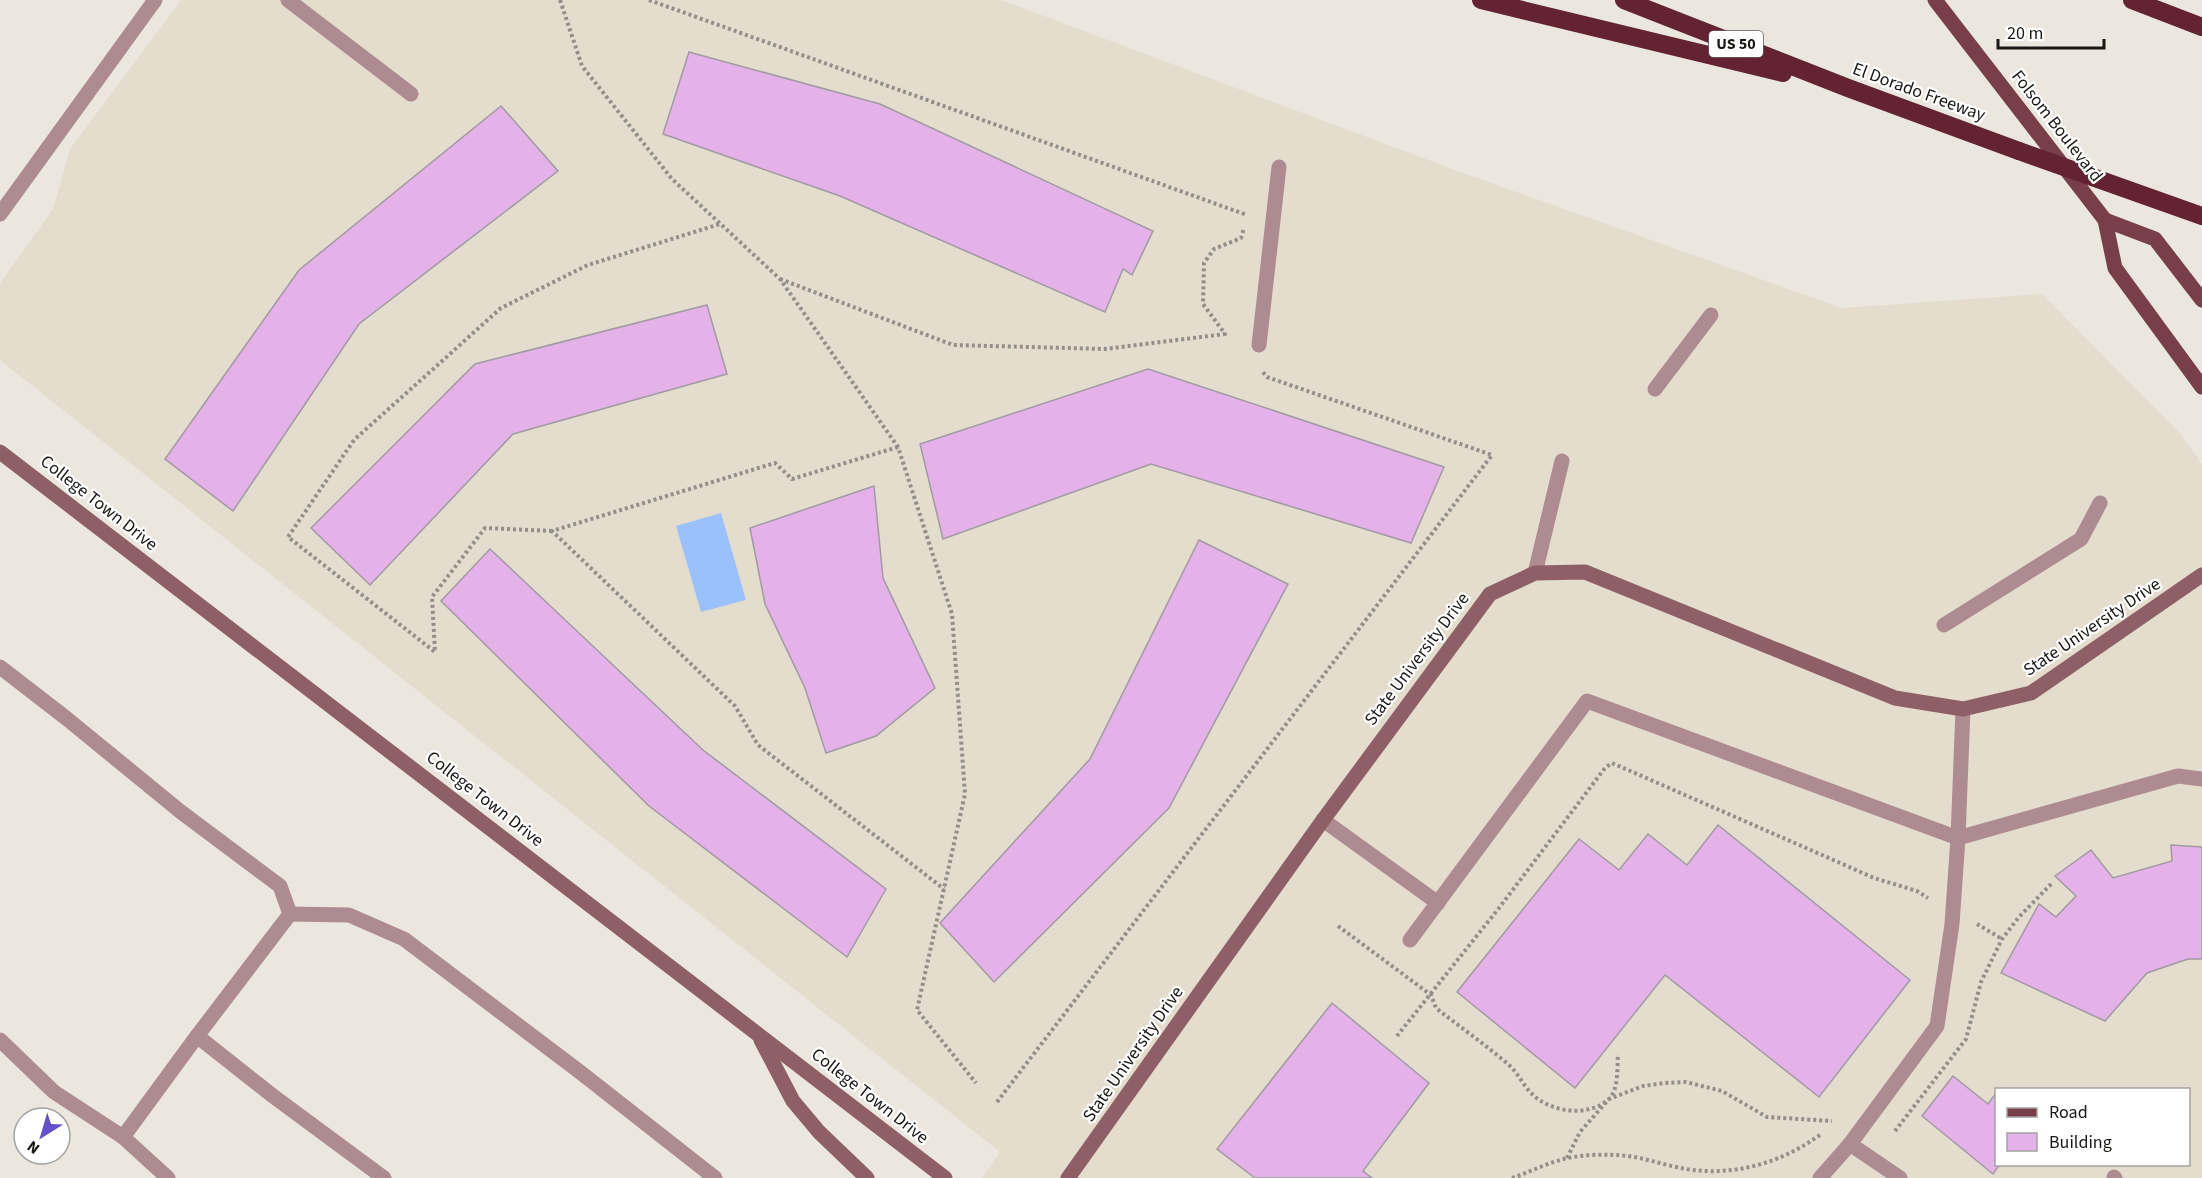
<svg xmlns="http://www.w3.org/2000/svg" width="2202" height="1178" font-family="'Source Sans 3',sans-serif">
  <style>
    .built { fill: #e4ddce; fill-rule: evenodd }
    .water { fill: #9bc1fd }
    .building { fill: #e4b1e9; stroke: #a09aa1; stroke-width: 1.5 }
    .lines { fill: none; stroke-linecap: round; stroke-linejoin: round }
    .path { stroke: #928f89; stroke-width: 4; stroke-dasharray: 3 3; stroke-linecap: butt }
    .lane { stroke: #ae8b90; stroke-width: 15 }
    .secondary { stroke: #8f5f67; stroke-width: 15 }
    .primary { stroke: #783f4a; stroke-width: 15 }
    .highway { stroke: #632332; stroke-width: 18 }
    .highway-bridge { stroke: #632332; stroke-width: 18 }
    .labels { text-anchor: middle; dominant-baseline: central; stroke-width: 4.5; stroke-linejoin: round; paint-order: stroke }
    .shield { fill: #fff; stroke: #5d5d5a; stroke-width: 1.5 }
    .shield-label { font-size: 16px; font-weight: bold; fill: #181714 }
    .street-label { font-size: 18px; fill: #181714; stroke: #fff }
  </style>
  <rect width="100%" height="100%" fill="#ebe7df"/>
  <path class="built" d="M181,0h820l465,174 376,134 200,-14 137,138 23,32v714h-1220l18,-26 -1000,-792v-77l53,-74 17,-60zM1996,1090h192v74h-192z"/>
  <path class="water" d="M721,513l25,87 -45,12 -25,-86z"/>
  <g class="building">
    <path d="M689,52l191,52 273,127 -21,44 -9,-6 -18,43 -265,-116 -177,-62z"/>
    <path d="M501,106l57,65 -199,153 -126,187 -68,-52 134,-189z"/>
    <path d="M707,305l20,69 -214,60 -143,151 -59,-57 164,-164z"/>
    <path d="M1148,369l296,98 -33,76 -260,-79 -208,75 -23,-95z"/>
    <path d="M874,486l9,92 52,110 -59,48 -50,17 -21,-65 -40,-84 -15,-76z"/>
    <path d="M1199,540l89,44 -119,224 -175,174 -54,-59 150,-164z"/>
    <path d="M490,549l213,201 183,139 -39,68 -198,-151 -208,-205z"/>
    <path d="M1718,825l192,155 -91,117 -154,-122 -90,113 -118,-96 122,-153 40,31 29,-36 39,31z"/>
    <path d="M2171,845l31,2v112h-14l-41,14 -42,48 -104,-48 38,-69 17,13 20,-21 -21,-20 36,-26 22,28 59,-17z"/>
    <path d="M1332,1003l97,80 -66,88 9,7h-117l-38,-29z"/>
    <path d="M1953,1076l35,28 8,-11v71h4l-7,10 -71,-58z"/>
  </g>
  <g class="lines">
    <g class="path">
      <path d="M560,0l22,66 90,113 108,100 118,168 54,167 13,180 -48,216 59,73"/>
      <path d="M649,0l598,215"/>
      <path d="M780,279l173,66 152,4 120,-15 -22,-30 1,-41 10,-14 27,-11 3,-10"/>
      <path d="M898,447l-106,32 -17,-16 -223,68 183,175 23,39 186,144"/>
      <path d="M552,531l-67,-3 -53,69 3,55 -147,-115 66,-97 147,-132 87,-43 132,-41"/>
      <path d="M1977,924l25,15"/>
      <path d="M1338,926l93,69 5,13c24,19 50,37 73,57 9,8 14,20 23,29 18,18 56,24 77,5 10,-10 8,-32 9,-45"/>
      <path d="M1397,1036l102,-128 106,-140 7,-5 226,99 36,16 43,13 11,7"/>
      <path d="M997,1102l495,-647 -225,-78 -6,-7"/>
      <path d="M1895,1131l71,-92 15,-57 21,-43 17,-22 34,-35"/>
      <path d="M1567,1158l13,-26 29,-33 34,-13 22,-3 21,-1 36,9 45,26 65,4"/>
      <path d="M1512,1178c18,-6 37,-16 56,-20 15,-3 31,-4 46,-3 24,0 48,10 72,14 48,8 98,-7 135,-35"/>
    </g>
    <g class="lane">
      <path d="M288,0l123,94"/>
      <path d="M0,214l155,-214"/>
      <path d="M1259,345l20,-178"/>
      <path d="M1655,389l56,-74"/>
      <path d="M1535,573l27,-112"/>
      <path d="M1944,625l137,-86 19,-36"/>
      <path d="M0,667l66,51 115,94 99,74 10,28 -93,122 76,60 111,82"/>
      <path d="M1323,820l115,83"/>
      <path d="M290,914l59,1 55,24 176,133 135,106"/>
      <path d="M1410,940l177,-239 371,137 220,-62 24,3"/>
      <path d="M0,1040l54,52 69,45 45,41"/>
      <path d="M123,1137l74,-101"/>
      <path d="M1850,1144l87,-118 15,-102 6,-86 5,-129"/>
      <path d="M2114,1177l1,1"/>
      <path d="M1820,1178l30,-34 50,34"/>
    </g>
    <g class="secondary">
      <path d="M0,452l945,726"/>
      <path d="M761,1040l32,61 26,31 48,46"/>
      <path d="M1068,1178l255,-358 167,-226 45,-21 50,-1 310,126 68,11 68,-16 171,-118"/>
    </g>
    <g class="primary">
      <path d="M1935,0l170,220 10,48 87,119"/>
      <path d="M2105,220l50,19 47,61"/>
    </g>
    <g class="highway">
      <path d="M1481,0l302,73"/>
      <path d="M1624,0l224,88 171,63"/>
      <path d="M2132,0l70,27"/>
    </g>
    <path class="highway-bridge" d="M2019,151l183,65"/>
  </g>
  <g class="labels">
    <rect class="shield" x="1709" y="31" width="54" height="26" rx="4.5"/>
    <g class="shield-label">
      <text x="1736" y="44">US 50</text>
    </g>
    <g class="street-label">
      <text transform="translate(1919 92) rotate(20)">El Dorado Freeway</text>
      <text transform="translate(2057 126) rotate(52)">Folsom Boulevard</text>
      <text transform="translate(99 503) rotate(38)">College Town Drive</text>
      <text transform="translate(2092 627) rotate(-34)">State University Drive</text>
      <text transform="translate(1417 659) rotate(-53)">State University Drive</text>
      <text transform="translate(485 799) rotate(38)">College Town Drive</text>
      <text transform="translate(1133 1054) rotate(-55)">State University Drive</text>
      <text transform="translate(870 1096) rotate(38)">College Town Drive</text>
    </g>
  </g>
  <rect x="1995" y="1088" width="195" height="78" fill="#ffffff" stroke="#a3a2a1" stroke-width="1.5"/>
  <rect x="2007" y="1108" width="30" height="9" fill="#783f4a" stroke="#a3a2a1" stroke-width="1.5"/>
  <text x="2049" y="1118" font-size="18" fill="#181714">Road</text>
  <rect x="2007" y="1133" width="30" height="18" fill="#e4b1e9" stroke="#a3a2a1" stroke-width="1.5"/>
  <text x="2049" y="1148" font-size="18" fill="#181714">Building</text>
  <g transform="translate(42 1136) rotate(217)"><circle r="28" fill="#ffffff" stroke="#a3a2a1" stroke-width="1.5"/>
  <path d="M0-4.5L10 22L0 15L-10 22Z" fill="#6450c9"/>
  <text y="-9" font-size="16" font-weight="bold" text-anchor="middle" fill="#181714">N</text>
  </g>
  <path d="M1998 39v9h106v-9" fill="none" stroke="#181714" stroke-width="3"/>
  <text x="2007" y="39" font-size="18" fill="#181714" stroke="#ffffff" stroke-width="4.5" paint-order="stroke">20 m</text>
</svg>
